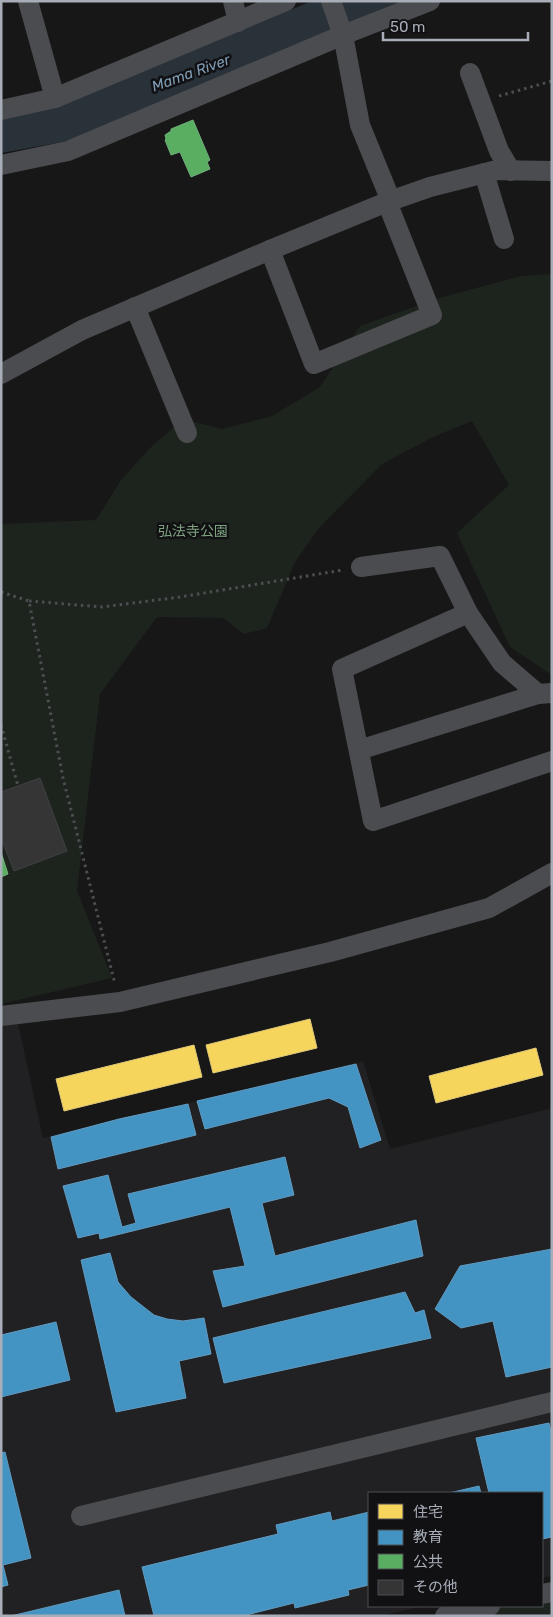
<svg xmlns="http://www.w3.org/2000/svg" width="553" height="1617" font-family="Rubik,'Noto Sans JP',sans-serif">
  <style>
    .built { fill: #212123 }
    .green { fill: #1d241e }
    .water { fill: #2a3239 }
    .homes { fill: #f6d55c; stroke: #dfc978 }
    .schools { fill: #4393c3; stroke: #619bc0 }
    .public { fill: #5aae61; stroke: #71ae7b }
    .building { fill: #353536; stroke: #3f4043 }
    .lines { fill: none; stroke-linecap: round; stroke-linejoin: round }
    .path { stroke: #4d4e52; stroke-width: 3; stroke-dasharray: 2.5 4; stroke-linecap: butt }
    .minor { stroke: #4b4c50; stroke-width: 20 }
    .labels { text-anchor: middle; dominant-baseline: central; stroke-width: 5; stroke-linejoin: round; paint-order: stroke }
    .park-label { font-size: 14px; fill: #7fa381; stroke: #111113 }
    .water-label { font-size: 15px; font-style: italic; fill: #7f9bb3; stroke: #111113 }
  </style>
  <rect width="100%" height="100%" fill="#171717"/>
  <path class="built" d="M18,1023l25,115 320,-77 27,88 162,-41v468l-10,2v-85h-173v113h54l-43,10h-379v-590z"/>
  <g class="green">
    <path d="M552,274v401l-42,-28 -53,-114 52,-48 -37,-64 -39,16 -51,27 -64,65 -23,33 -28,66 -23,6 -21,-16 -66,-1 -57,77 -23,197 35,87 -111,26v-480l95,-4 25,-40 30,-33 32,-28 39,10 50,-13 48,-29 40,-61 79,-28 82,-22z"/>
    <path d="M552,1593v23h-98l43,-10h45v-11z"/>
  </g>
  <path class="water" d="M312,1h101l-345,140 -67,12v-35l56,-11z"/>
  <g class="homes">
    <path d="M310,1019l7,29 -104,25 -7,-28z"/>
    <path d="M194,1045l8,32 -138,34 -8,-32z"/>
    <path d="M536,1048l7,27 -107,28 -7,-27z"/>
  </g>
  <g class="schools">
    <path d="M356,1064l25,76 -21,8 -12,-41 -19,-9 -124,31 -8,-28z"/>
    <path d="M188,1104l8,31 -138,34 -7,-32 68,-18z"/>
    <path d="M285,1157l9,38 -32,8 13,53 141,-36 7,36 -200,51 -10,-36 32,-5 -15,-59 -130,32 -1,-6 -21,5 -15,-52 45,-11 14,52 14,-4 -8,-29z"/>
    <path d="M552,1249v118l-46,10 -13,-56 -32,7 -26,-19 25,-43z"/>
    <path d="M110,1253l8,29 13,15 23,18 13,4 16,2 21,-3 7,36 -32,7 7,37 -70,14 -35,-152z"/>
    <path d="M405,1292l10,21 9,-3 7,28 -207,45 -11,-45z"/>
    <path d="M56,1322l14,58 -69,17v-62z"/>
    <path d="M549,1423l3,13v101l-10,2v-46h-53l-13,-55z"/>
    <path d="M5,1452l26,106 -28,7 5,20 -7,2v-134z"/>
    <path d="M479,1486l2,7h-32z"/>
    <path d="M330,1512l2,9 37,-9v73l-21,5 1,5 -54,13 -1,-5 -52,13h-88l-12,-49 136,-33 -2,-9z"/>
    <path d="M119,1590l6,26h-114z"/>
  </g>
  <g class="public">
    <path d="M193,120l17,40 -3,2 3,7 -19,8 -11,-25 -9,3 -6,-15 1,-1 -1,-4 6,-4v-2z"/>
    <path d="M1,852l7,22 -7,3z"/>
  </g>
  <path class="building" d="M40,778l27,73 -53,20 -13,-33v-46z"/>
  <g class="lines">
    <g class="path">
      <path d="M499,96l53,-15"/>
      <path d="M1,592l28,9 34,177 52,206"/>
      <path d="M29,601l73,6 78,-10 163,-27"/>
      <path d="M1,725l17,61"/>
    </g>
    <g class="minor">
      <path d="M28,1l27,97"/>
      <path d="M233,1l5,21"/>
      <path d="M331,1l12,34 17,90 31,76"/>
      <path d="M470,73l29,78 12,20"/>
      <path d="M1,110l54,-12 231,-97"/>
      <path d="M1,165l67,-14 275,-116 87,-34"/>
      <path d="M484,173l20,66"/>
      <path d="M270,250l44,114 118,-49 -45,-113"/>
      <path d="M135,307l52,126"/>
      <path d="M1,374l81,-44 188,-80 117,-48 43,-15 67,-17 55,1"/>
      <path d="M361,567l79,-11 28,57 34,50 36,31"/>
      <path d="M468,613l-126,56 31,152 179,-60"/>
      <path d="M359,750l179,-56 14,-1"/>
      <path d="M1,1016l119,-14 210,-50 159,-44 63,-35"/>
      <path d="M81,1516l471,-114"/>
      <path d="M542,1594l10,-2"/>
      <path d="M445,1616l45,-10"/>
    </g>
  </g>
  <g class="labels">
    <g class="park-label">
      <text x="193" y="531">弘法寺公園</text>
    </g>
    <g class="water-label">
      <text transform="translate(191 73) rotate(-20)">Mama River</text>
    </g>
  </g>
  <rect width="553" height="1617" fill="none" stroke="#a8adb8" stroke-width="5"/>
  <rect x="368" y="1492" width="175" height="115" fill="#111113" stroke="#4d4f55"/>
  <rect x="378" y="1504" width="25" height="15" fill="#f6d55c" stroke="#4d4f55"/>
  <text x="413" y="1517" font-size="15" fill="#a8adb8">住宅</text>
  <rect x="378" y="1530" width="25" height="15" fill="#4393c3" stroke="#4d4f55"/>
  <text x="413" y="1542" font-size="15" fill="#a8adb8">教育</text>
  <rect x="378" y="1554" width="25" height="15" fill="#5aae61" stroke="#4d4f55"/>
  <text x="413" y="1567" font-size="15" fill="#a8adb8">公共</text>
  <rect x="378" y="1580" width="25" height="15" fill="#353536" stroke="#4d4f55"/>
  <text x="413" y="1592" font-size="15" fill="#a8adb8">その他</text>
  <path d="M383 32v8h145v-8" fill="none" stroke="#a8adb8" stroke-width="2.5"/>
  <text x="390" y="32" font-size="15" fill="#a8adb8" stroke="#111113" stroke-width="4" paint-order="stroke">50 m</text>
</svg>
